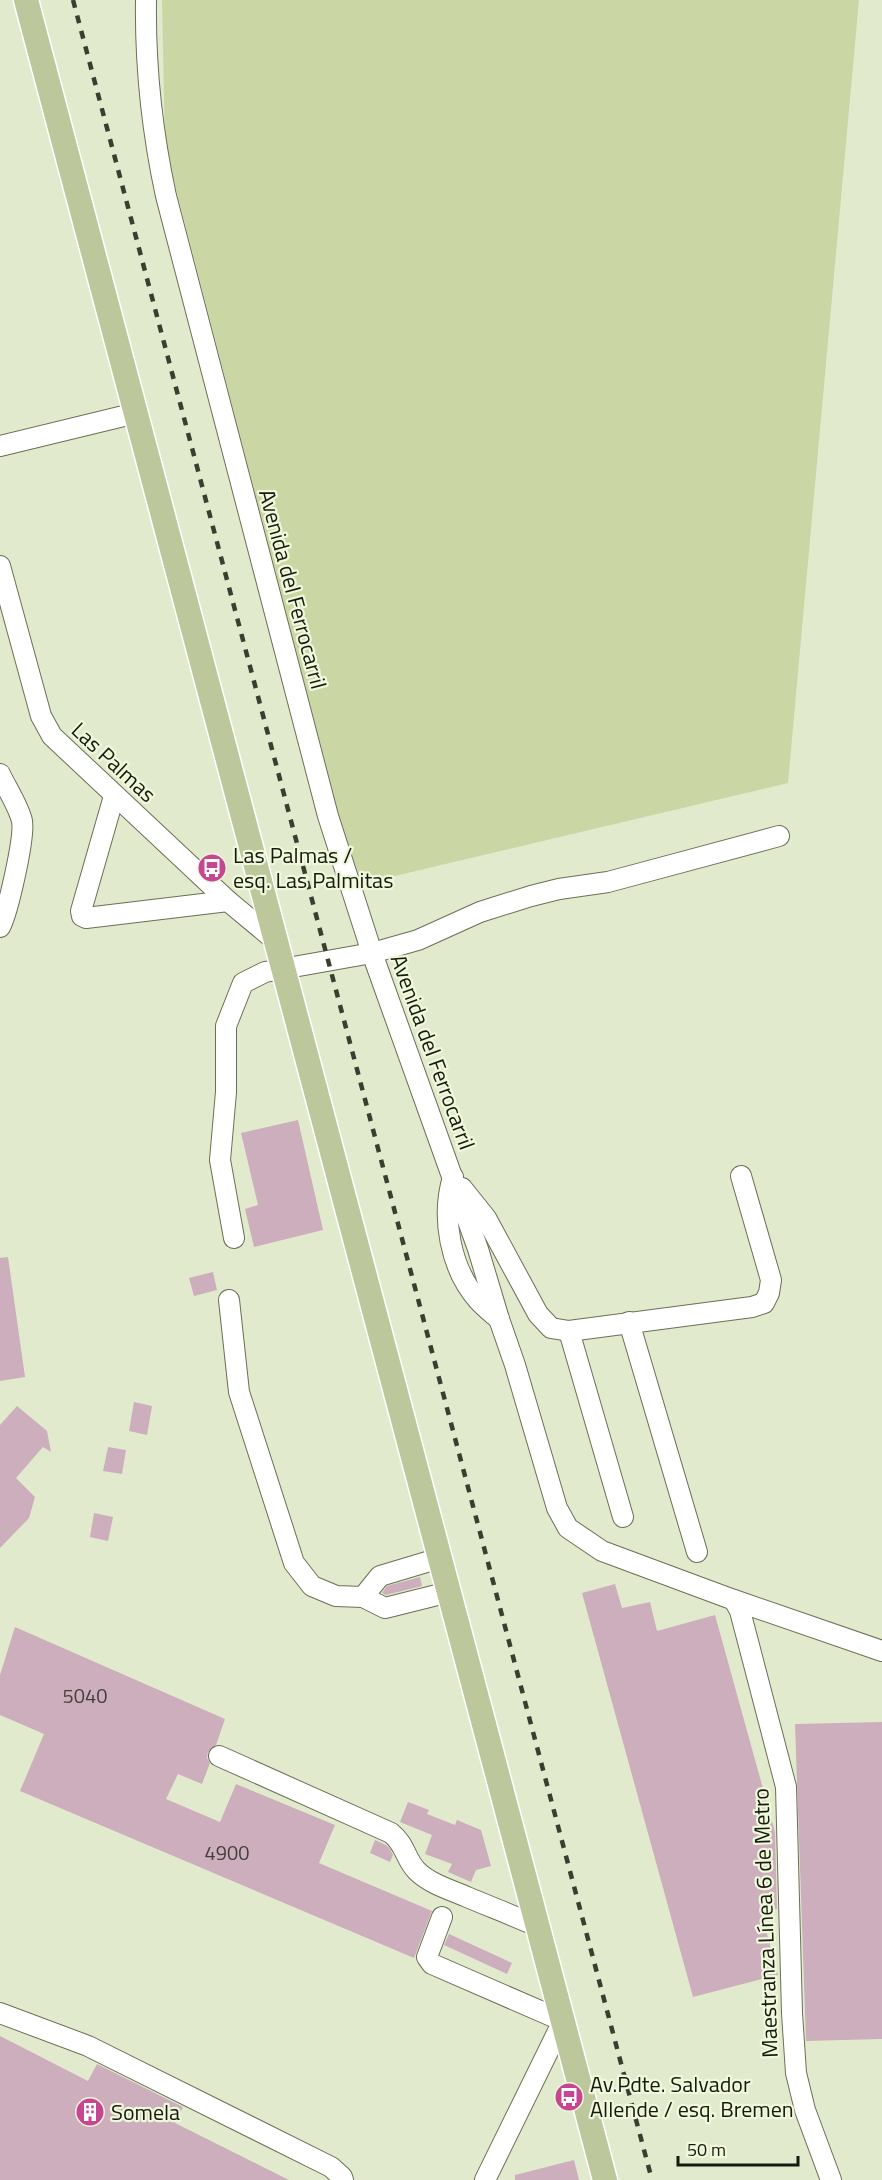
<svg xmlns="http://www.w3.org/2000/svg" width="882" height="2180" font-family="'Titillium Web',sans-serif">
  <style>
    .green { fill: #cad7a5 }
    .building { fill: #cdaebd }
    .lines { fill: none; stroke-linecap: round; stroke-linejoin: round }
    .minor-casing { stroke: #697056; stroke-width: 22 }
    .major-casing { stroke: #fff; stroke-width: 27 }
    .minor { stroke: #fff; stroke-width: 20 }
    .major { stroke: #bdc79c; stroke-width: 24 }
    .rail { stroke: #3a3e30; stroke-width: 4.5; stroke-dasharray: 8 8; stroke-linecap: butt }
    .labels { text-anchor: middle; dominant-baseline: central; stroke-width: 4.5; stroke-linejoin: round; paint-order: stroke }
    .number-label { font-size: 20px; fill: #443e3a }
    .street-label { font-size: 22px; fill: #16190f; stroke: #eff8da }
    .poi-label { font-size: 22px; fill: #16190f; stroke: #eff8da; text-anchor: start }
  </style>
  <rect width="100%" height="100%" fill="#e2eacd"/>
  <path class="green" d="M162,0h697l-71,783 -431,102 -192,-738z"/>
  <g class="building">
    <path d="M298,1120l25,110 -69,17 -9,-38 13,-4 -17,-72z"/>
    <path d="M8,1257l17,120 -25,4v-123z"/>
    <path d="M213,1272l4,18 -23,6 -5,-18z"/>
    <path d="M134,1402l18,4 -5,29 -18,-4z"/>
    <path d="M17,1406l30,25 4,21 -8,-5 -27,31 19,19 -6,21 -29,30v-123z"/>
    <path d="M108,1447l18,3 -4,24 -19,-3z"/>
    <path d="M94,1513l19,4 -5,24 -18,-4z"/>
    <path d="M420,1577l2,9 -36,9 -4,-2 5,-7z"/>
    <path d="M615,1584l7,24 28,-6 7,29 58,-16 60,217 2,77 -16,3 17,63 -85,22 -111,-404z"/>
    <path d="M15,1627l210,92 -9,26 -8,7 -1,6 3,5 -8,21 -24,-10 -12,25 54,23 16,-38 99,41 -16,38 113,48 -18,47 -394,-167 24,-57 -44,-19v-40z"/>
    <path d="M882,1722v317l-76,2 -11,-317z"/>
    <path d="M408,1802l21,8 -2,4 28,11 2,-5 24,10 10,36 -15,4 -5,12 -23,-10 4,-8 -27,-10 7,-19 -32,-13z"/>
    <path d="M375,1840l11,5 4,4 3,6 -3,7 -20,-9z"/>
    <path d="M449,1934l63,29 -5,11 -63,-29z"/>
    <path d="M0,2036l88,45 9,-17 86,43 -8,16 114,57h-289z"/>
    <path d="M574,2160l5,20h-64v-5z"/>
  </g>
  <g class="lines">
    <g class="minor-casing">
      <g id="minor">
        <path d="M146,0c-1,67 6,131 20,196l162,620 44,137 106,296 21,70 16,46 42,143 11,20 34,23 132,49 6,11 46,176 6,226 4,60 9,37 26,70"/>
        <path d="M0,446l136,-33"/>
        <path d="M0,566l41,150 11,20 176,165 48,40"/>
        <path d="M0,774c6,13 19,33 22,47 3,16 -14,91 -22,106"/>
        <path d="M114,796l-33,115 1,5 4,2 142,-17"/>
        <path d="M453,1177c-12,40 -3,91 25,123 6,7 14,13 21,19"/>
        <path d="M462,1188l24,30 52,96 13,14 18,3 183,-24 12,-4 5,-10 2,-13 -30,-104"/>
        <path d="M234,1238l-14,-78 6,-68v-66l17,-43 22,-11 107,-19 46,-13 62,-28 51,-16 28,-7 49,-7 171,-46"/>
        <path d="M229,1300l10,92 55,171 18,23 24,10 27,1"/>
        <path d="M629,1322l68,230"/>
        <path d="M569,1331l54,186"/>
        <path d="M440,1558l-60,18 -17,21 22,11 64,-16"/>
        <path d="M734,1600l148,51"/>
        <path d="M219,1756l172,77c15,12 14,26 26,38 13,13 34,19 50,26 24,10 47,19 70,29"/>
        <path d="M442,1917l-15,40 5,7 131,57 -78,159"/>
        <path d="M0,2013l88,33 243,121 11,10 1,3"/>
      </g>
    </g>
    <g class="major-casing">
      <path id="major" d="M26,0l579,2180"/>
    </g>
    <use href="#minor" class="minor"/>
    <use href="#major" class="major"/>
    <path class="rail" d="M73,0l579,2180"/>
  </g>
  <defs>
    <g id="bus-disc" transform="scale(1.5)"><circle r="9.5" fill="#c74691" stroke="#eff8da"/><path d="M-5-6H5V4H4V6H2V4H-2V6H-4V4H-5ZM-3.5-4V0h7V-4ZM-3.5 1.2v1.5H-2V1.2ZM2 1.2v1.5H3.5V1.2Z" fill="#fff"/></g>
    <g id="building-disc" transform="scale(1.5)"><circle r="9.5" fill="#c74691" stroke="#eff8da"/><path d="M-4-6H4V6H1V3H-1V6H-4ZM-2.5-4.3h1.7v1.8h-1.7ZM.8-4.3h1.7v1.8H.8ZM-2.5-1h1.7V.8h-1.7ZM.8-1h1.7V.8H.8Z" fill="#fff"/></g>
  </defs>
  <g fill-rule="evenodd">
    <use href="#bus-disc" x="212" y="868"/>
    <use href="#bus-disc" x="569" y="2097"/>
    <use href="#building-disc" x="90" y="2112"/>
  </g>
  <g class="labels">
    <g class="number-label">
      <text x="85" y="1695">5040</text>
      <text x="227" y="1852">4900</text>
    </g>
    <g class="street-label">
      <text transform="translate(293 589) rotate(75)">Avenida del Ferrocarril</text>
      <text transform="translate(114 762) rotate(43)">Las Palmas</text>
      <text transform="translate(433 1052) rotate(70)">Avenida del Ferrocarril</text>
      <text transform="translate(765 1923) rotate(-92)">Maestranza Línea 6 de Metro</text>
    </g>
    <g class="poi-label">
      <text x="233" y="855">Las Palmas /<tspan x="233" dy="25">esq. Las Palmitas</tspan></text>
      <text x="590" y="2084">Av.Pdte. Salvador<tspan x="590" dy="25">Allende / esq. Bremen</tspan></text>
      <text x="111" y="2112">Somela</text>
    </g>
  </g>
  <path d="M678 2156v9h120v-9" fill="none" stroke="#16190f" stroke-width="3"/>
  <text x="687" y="2156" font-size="18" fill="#16190f" stroke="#eff8da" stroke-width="4.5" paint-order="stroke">50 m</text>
</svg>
